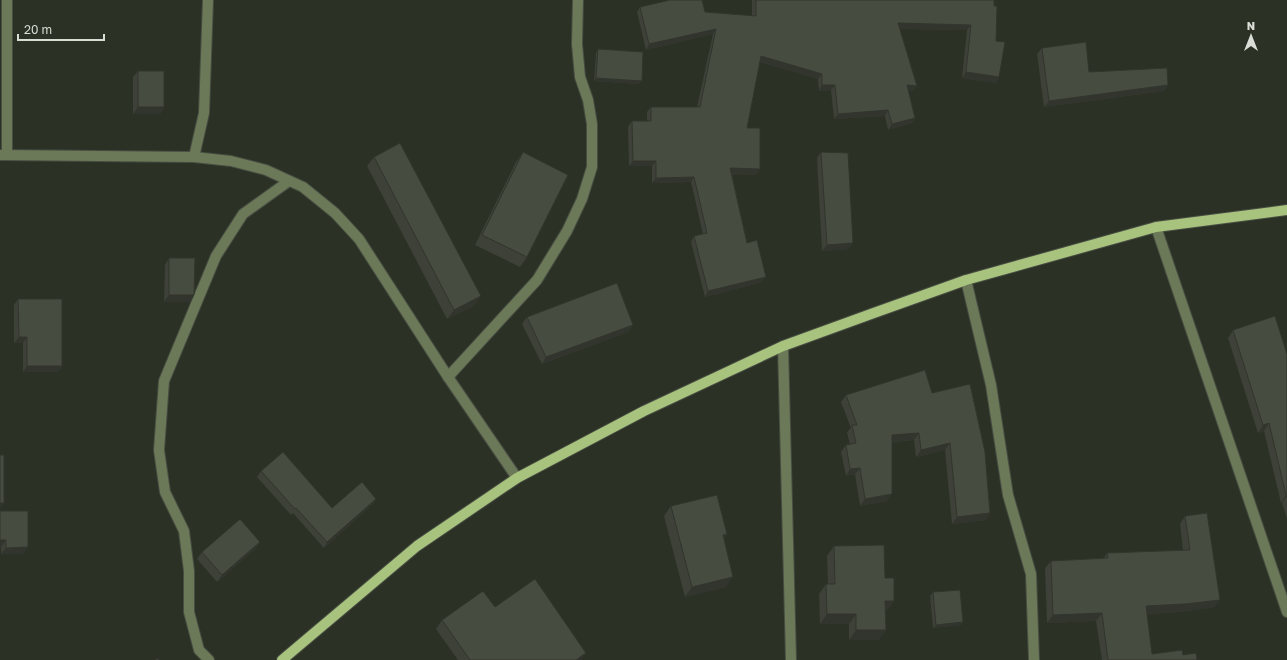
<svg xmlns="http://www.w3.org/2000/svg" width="1287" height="660" font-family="'Golos Text',sans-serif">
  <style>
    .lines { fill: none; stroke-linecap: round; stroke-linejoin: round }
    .minor-casing { stroke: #484d42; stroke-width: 12 }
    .major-casing { stroke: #484d42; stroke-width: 12 }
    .minor { stroke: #6b7958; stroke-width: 10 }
    .major { stroke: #a7c37e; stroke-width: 10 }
    .wall { fill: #3d4137 }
    .shaded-wall { fill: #32352d }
    .building { fill: #474c40; stroke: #32352d }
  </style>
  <rect width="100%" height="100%" fill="#2c3126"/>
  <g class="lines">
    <g class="minor-casing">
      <g id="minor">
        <path d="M7,0v155"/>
        <path d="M0,155l194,2 37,4 35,9 37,17 32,26 24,26 89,138 69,101"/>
        <path d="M194,157l10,-44 4,-113"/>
        <path d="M1156,227l131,385"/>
        <path d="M966,280l25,105 17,110 23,79 3,86"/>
        <path d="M783,346l8,314"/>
        <path d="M448,377l89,-97 30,-49 15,-32 10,-32v-43l-4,-24 -8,-23 -3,-33 1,-44"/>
        <path d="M209,660l-10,-10 -10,-38v-41l-5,-40 -19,-39 -6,-42 5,-69 52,-125 27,-42 46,-33"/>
      </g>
    </g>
    <g class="major-casing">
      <path id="major" d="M282,660l135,-114 100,-68 127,-67 139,-65 88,-32 95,-34 190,-53 131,-17"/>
    </g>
    <use href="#minor" class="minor"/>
    <use href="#major" class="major"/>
  </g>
  <g class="wall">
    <path d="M752,0h242l2,41 3,36 -3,6 -34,-5 5,-48 -67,-1 14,62 -6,-1 7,28 -3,5 -24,7 -3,-14 -51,3 -3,-29 -12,1 -1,-12 -58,-17 -13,66 9,47 -24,-1 15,69 15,39 -57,15 -14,-55 3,-6 9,-2 -12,-52 -39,1v-17h-23l-1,-39 4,-6h15v-9l4,-5h46l16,-73 -67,16 -9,-38 3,-5 112,9z"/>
    <path d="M1042,48l47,24 79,13 -4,6 -120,16 -7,-53z"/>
    <path d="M598,49l42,35 -46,-3 2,-28z"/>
    <path d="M138,71l26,36 -4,7h-27v-37z"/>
    <path d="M523,152l4,105 -7,10 -45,-22 41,-83z"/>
    <path d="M821,152l28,97 -27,2 -5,-93z"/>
    <path d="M374,157l100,149 -27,13 -80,-153z"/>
    <path d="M169,258l25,37 -4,7h-26l1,-37z"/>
    <path d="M18,299l44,67 -4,6h-35v-29h-9v-38z"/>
    <path d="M527,317l106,8 -5,7 -86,32 -20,-40z"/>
    <path d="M1233,330l54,24v165l-5,-16h-1l-17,-72 -6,2 -30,-95z"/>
    <path d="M932,393l58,120 -4,7 -34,4 -7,-74 -29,7 -2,-17 -22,2 -5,59 -27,5 -5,-32 -9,2 -5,-24 5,-7h4l-3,-13 4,-4 -10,-26 5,-7z"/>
    <path d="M261,471l71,37 44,-9 -4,6 -48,43 -31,-35 -2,2 -34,-38z"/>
    <path d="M671,506l56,28 -4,5 3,48 -41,10 -21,-81z"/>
    <path d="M0,511l23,43h-22v-7h-1z"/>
    <path d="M1185,516l30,91 -35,5 -33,2 5,40 31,1 14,5h-95l-6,-39 -49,2 -2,-55 6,-7 53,-3 3,-5 76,-3 -3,-26z"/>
    <path d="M260,542l-5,7 -38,33 -20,-23 5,-7z"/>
    <path d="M834,546l51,32 9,23 -7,9h-2l-6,30h-30v-16h-29l-1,-30 7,-10h2l-1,-28z"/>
    <path d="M933,592l30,30 -2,3 -28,3 -3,-32z"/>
    <path d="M495,607l86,53h-123l-22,-31 6,-9z"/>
  </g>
  <g class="shaded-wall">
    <path d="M898,23l73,2 -4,5 -72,-1z"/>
    <path d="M716,29l-3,5 -67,16 3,-6z"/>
    <path d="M761,56l61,18 -4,5 -61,-18z"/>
    <path d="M966,72l33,5 -3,6 -34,-5z"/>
    <path d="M596,78l46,3 -2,3 -46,-3z"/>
    <path d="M822,85h13l-4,5 -12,1z"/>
    <path d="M907,85l10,1 -3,5 -11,-1z"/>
    <path d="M1168,85l-4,6 -120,16 5,-6z"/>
    <path d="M138,107h26l-4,7h-27z"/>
    <path d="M888,110l-3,6 -51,3 4,-5z"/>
    <path d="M915,118l-3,5 -24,7 4,-6z"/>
    <path d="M633,161h23l-4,5h-23z"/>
    <path d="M730,168l30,1 -4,6 -29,-2z"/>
    <path d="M694,177l-3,5 -39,1 4,-5z"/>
    <path d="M853,243l-4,6 -27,2 5,-6z"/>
    <path d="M766,277l-4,5 -57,15 3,-6z"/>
    <path d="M169,295h25l-4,7h-26z"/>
    <path d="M481,296l-7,10 -27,13 7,-9z"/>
    <path d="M633,325l-5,7 -86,32 4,-7z"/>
    <path d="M19,337h8l-4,6h-9z"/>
    <path d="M27,366h35l-4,6h-35z"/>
    <path d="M1269,423l-5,8 -6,2 5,-8z"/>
    <path d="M919,433l-5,7 -27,2 5,-7z"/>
    <path d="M950,443l-5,7 -29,7 5,-7z"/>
    <path d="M860,468l-5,6 -9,2 4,-7z"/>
    <path d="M892,494l-5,7 -27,5 5,-7z"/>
    <path d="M1286,495h1v1l-5,7h-1z"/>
    <path d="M376,499l-4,6 -48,43 3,-6z"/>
    <path d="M0,503h4l-3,4h-1z"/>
    <path d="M990,513l-4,7 -34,4 5,-7z"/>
    <path d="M727,534l-7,10 3,-9z"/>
    <path d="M0,540h6l-5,7h-1z"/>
    <path d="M260,542l-5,7 -38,33 5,-7z"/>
    <path d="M28,547l-5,7h-22l5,-6z"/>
    <path d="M733,577l-7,10 -41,10 7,-10z"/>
    <path d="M1220,600l-5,7 -35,5 -39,2 5,-8z"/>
    <path d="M885,601h9l-7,9h-9z"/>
    <path d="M1102,613l-6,8 -49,2 6,-8z"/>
    <path d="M827,614h29l-7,10h-29z"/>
    <path d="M963,622l-2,3 -28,3 3,-3z"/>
    <path d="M856,630h30l-7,10h-30z"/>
    <path d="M586,653l-5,7h-5z"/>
  </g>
  <g class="building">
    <path d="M670,0h32l3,12 51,4v-16h238v6h3l-1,35 9,1 -6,35 -33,-5 5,-47 -73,-2 19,63 -10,-1 8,33 -23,6 -4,-14 -50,4 -3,-29h-13v-11l-61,-18 -14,72h13v41l-30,-1 17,75 10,-3 9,37 -58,14 -14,-55 13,-3 -13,-56 -38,1v-17h-23l-1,-40h19v-14h49l16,-78 -67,15 -9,-37z"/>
    <path d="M1086,42l3,30 78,-4 1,17 -119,16 -7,-53z"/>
    <path d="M598,49l45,3 -1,29 -46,-3z"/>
    <rect x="138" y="71" width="26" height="36"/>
    <path d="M400,143l81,153 -27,14 -80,-153z"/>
    <path d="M523,152l45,23 -41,82 -45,-22z"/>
    <path d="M821,152l27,1 5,90 -26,2z"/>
    <path d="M169,258h26l-1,37h-25z"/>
    <path d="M617,283l16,42 -87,32 -19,-40z"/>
    <path d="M18,299h44v67h-35v-29h-8z"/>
    <path d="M1275,316l12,38v141h-1l-17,-72 -6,2 -30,-95z"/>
    <path d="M925,370l7,23 38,-9 15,68 5,61 -33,4 -7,-74 -29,7 -2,-17 -27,2v59l-27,5 -5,-31 -10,1 -4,-24 10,-2 -4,-18h5l-11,-30z"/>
    <path d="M283,452l49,56 30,-26 14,17 -49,43 -31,-34 -1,1 -34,-38z"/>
    <rect x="0" y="455" width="4" height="48"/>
    <path d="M717,495l10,39 -4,1 10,42 -41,10 -21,-81z"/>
    <path d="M0,511h28v36l-22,1v-8h-6z"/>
    <path d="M1207,513l13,87 -35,4 -39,2 6,48 30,-4 1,5 13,-2 1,7h-89l-6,-47 -49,2 -2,-54 57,-3 -1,-5 83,-3 -5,-34z"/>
    <path d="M240,519l20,23 -38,33 -20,-23z"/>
    <path d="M884,545l1,33h9v23h-9l1,29h-30v-16h-29l-1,-30h9l-1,-38z"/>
    <path d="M535,579l51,74 -10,7h-106l-28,-40 41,-29 12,16z"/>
    <path d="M960,590l3,32 -27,3 -3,-33z"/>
    <path d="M157,658l3,2h-5z"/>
  </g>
  <g transform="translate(1251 36)" stroke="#2c3126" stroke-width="3" paint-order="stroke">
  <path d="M0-3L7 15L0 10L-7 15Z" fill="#daddd6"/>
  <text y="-6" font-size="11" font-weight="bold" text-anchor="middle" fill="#daddd6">N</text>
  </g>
  <path d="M18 34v6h86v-6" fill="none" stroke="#daddd6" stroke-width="2"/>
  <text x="24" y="34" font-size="12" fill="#daddd6" stroke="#2c3126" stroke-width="3" paint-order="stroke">20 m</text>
</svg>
